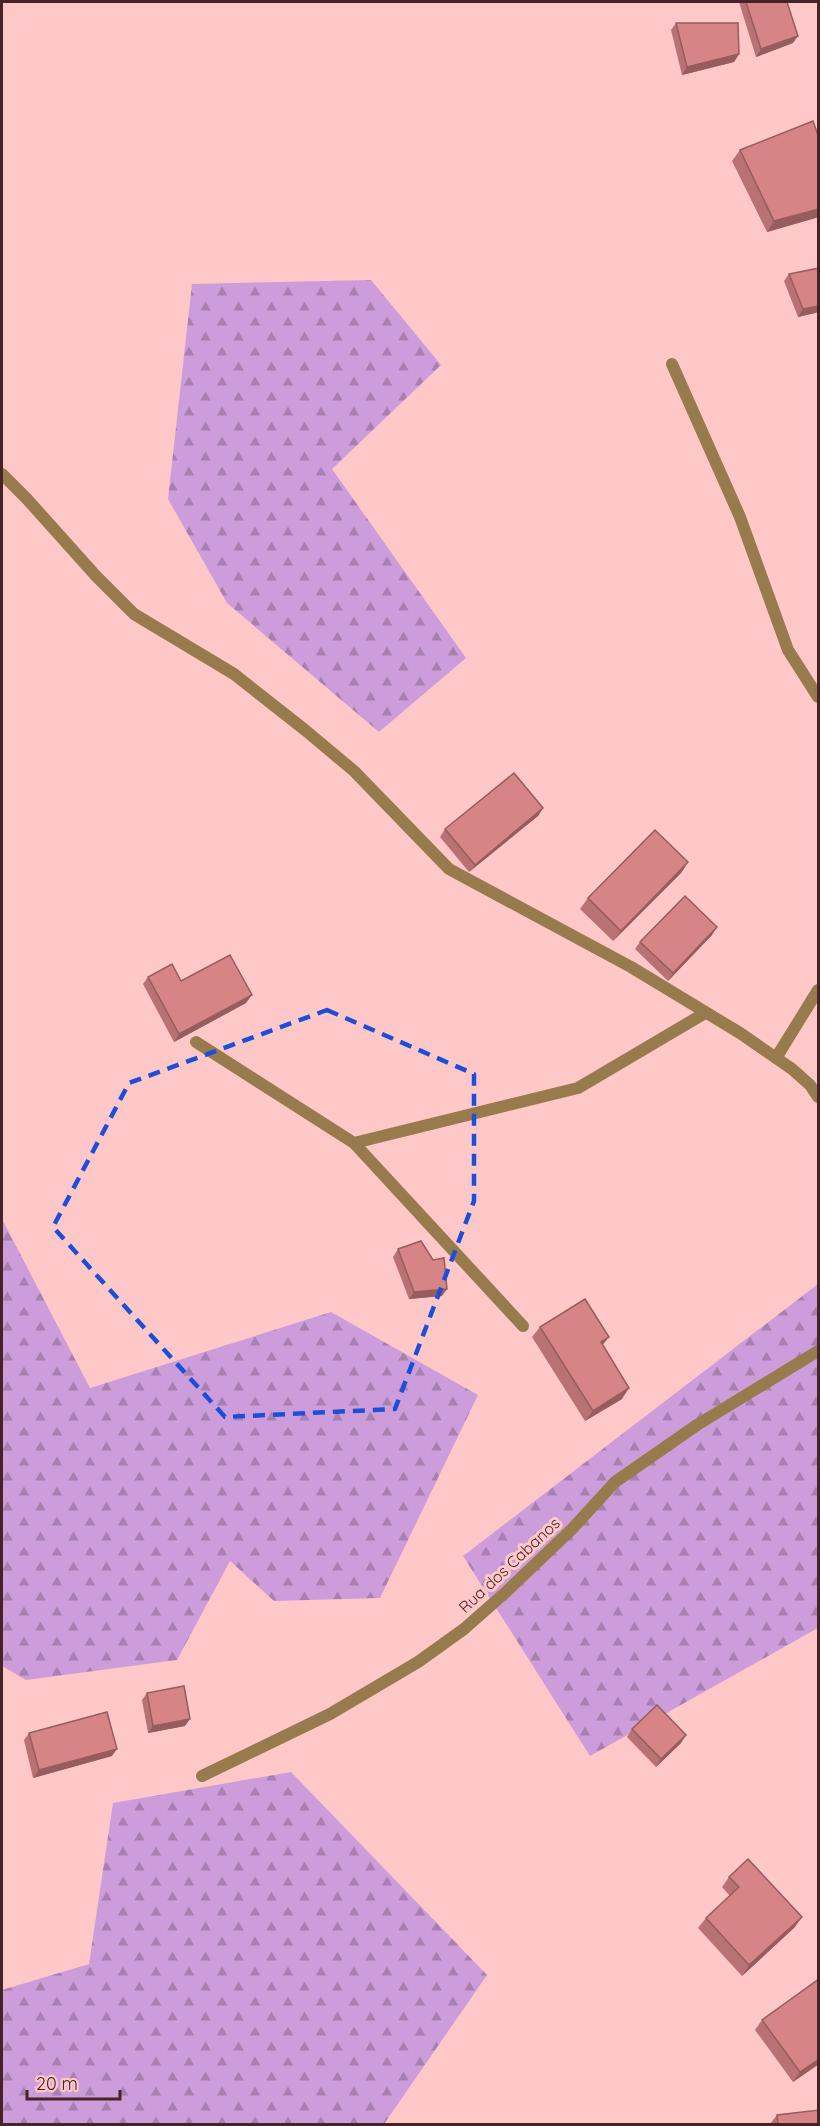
<svg xmlns="http://www.w3.org/2000/svg" width="820" height="2126" font-family="Quicksand,sans-serif">
  <style>
    .forest { fill: url(#forest-firs) }
    .lines { fill: none; stroke-linecap: round; stroke-linejoin: round }
    .minor { stroke: #987b4d; stroke-width: 12 }
    .tertiary { stroke: #987b4d; stroke-width: 12 }
    .wall { fill: #b87273 }
    .shaded-wall { fill: #965c5e }
    .building { fill: #d68486; stroke: #965c5e; stroke-width: 1.5 }
    .marked { fill: none; stroke: #1d4ed8; stroke-width: 4.5; stroke-dasharray: 12 8; stroke-linejoin: round }
    .labels { text-anchor: middle; dominant-baseline: central; stroke-width: 6; stroke-linejoin: round; paint-order: stroke }
    .street-label { font-size: 16px; fill: #462425; stroke: #ffc8c8 }
  </style>
  <defs>
    <pattern id="forest-firs" width="22" height="20" patternUnits="userSpaceOnUse" patternTransform="scale(1.5)"><rect width="22" height="20" fill="#cc9dda"/><path d="M5 1l3.5 6h-7zM16 11l3.5 6h-7z" fill="#a780b1"/></pattern>
  </defs>
  <rect width="100%" height="100%" fill="#ffc8c8"/>
  <g class="forest">
    <path d="M371,280l70,85 -109,104 134,189 -87,74 -152,-129 -59,-104 24,-215z"/>
    <path d="M2,1219l88,169 241,-76 147,83 -98,203 -106,3 -44,-40 -53,99 -151,20 -24,-14z"/>
    <path d="M818,1284v344l-228,128 -127,-200z"/>
    <path d="M291,1772l196,203 -103,149h-382v-134l87,-26 24,-161z"/>
  </g>
  <g class="lines">
    <g class="minor">
      <path d="M672,364l68,153 48,133 30,47"/>
      <path d="M196,1042l158,101 224,-55 127,-75"/>
      <path d="M776,1058l42,-68"/>
      <path d="M354,1143l169,183"/>
      <path d="M202,1776l128,-62 88,-52 46,-33 42,-37 66,-63 43,-47 82,-57 121,-74"/>
    </g>
    <path class="tertiary" d="M2,474l25,25 69,77 38,38 100,60 71,56 49,41 95,98 182,98 109,66 52,36 18,16 8,12"/>
  </g>
  <g class="wall">
    <path d="M739,2h48l6,41 -37,14z"/>
    <path d="M676,23l63,31 -5,8 -52,13 -11,-45z"/>
    <path d="M740,150l79,67 -52,15 -35,-71z"/>
    <path d="M819,268v44l-21,5 -14,-36 5,-7z"/>
    <path d="M543,808l-5,8 -69,56 -29,-35 5,-8z"/>
    <path d="M688,862l-7,11 -68,68 -33,-32 8,-11z"/>
    <path d="M712,935l-44,46 -33,-32 5,-7z"/>
    <path d="M148,977l33,4 65,22 -72,39 -31,-58z"/>
    <path d="M398,1249l44,47 -33,3 -16,-42z"/>
    <path d="M540,1327l82,72 -37,22 -53,-84z"/>
    <path d="M147,1693l38,33 -37,7 -6,-33z"/>
    <path d="M632,1729l49,14 -25,24 -29,-30z"/>
    <path d="M29,1733l83,23 -79,22 -9,-38z"/>
    <path d="M729,1877l66,50 -53,49 -44,-48 8,-10 24,-22 -8,-9z"/>
    <path d="M819,1979v85l-26,18 -38,-52 7,-10z"/>
    <path d="M777,2115l42,9h-49z"/>
  </g>
  <g class="shaded-wall">
    <path d="M798,36l-5,7 -37,14 5,-8z"/>
    <path d="M739,54l-5,8 -52,13 5,-8z"/>
    <path d="M819,209v8l-52,15 7,-11z"/>
    <path d="M819,306v6l-21,5 5,-8z"/>
    <path d="M543,808l-5,8 -69,56 6,-7z"/>
    <path d="M688,862l-7,11 -68,68 8,-10z"/>
    <path d="M717,927l-5,8 -44,46 5,-8z"/>
    <path d="M252,995l-6,8 -72,39 5,-8z"/>
    <path d="M447,1289l-5,7 -33,3 5,-7z"/>
    <path d="M609,1337l-8,10v-5z"/>
    <path d="M629,1388l-7,11 -37,22 8,-10z"/>
    <path d="M190,1719l-5,7 -37,7 5,-7z"/>
    <path d="M686,1735l-5,8 -25,24 5,-8z"/>
    <path d="M117,1749l-5,7 -79,22 6,-8z"/>
    <path d="M802,1917l-7,10 -53,49 7,-11z"/>
    <path d="M819,2059v5l-26,18 7,-10z"/>
  </g>
  <g class="building">
    <path d="M746,2h41l11,34 -37,13z"/>
    <path d="M676,23h62l1,31 -52,13z"/>
    <path d="M813,121l6,17v71l-45,12 -34,-71z"/>
    <path d="M819,268v38l-16,3 -14,-35z"/>
    <path d="M514,773l29,35 -68,57 -30,-36z"/>
    <path d="M655,830l33,32 -67,69 -33,-33z"/>
    <path d="M685,896l32,31 -44,46 -33,-31z"/>
    <path d="M230,955l22,40 -73,39 -31,-57 24,-13 9,17z"/>
    <path d="M421,1241l12,19 11,-2 3,31 -33,3 -16,-43z"/>
    <path d="M585,1299l24,38 -8,5 28,46 -36,23 -53,-84z"/>
    <path d="M184,1686l6,33 -37,7 -6,-33z"/>
    <path d="M657,1705l29,30 -25,24 -29,-30z"/>
    <path d="M107,1712l10,37 -78,21 -10,-37z"/>
    <path d="M748,1859l54,58 -53,48 -43,-47 33,-31 -10,-10z"/>
    <path d="M819,1979v80l-19,13 -38,-52z"/>
    <path d="M819,2110v14h-41l-1,-9z"/>
  </g>
  <path class="marked" d="M327,1010l147,64v127l-79,208 -170,8 -172,-190 76,-144z"/>
  <g class="labels">
    <g class="street-label">
      <text transform="translate(509 1565) rotate(-43)">Rua dos Cabanos</text>
    </g>
  </g>
  <rect width="820" height="2126" fill="none" stroke="#462425" stroke-width="6"/>
  <path d="M27 2090v9h93v-9" fill="none" stroke="#462425" stroke-width="3"/>
  <text x="36" y="2090" font-size="18" fill="#462425" stroke="#ffc8c8" stroke-width="4.5" paint-order="stroke">20 m</text>
</svg>
